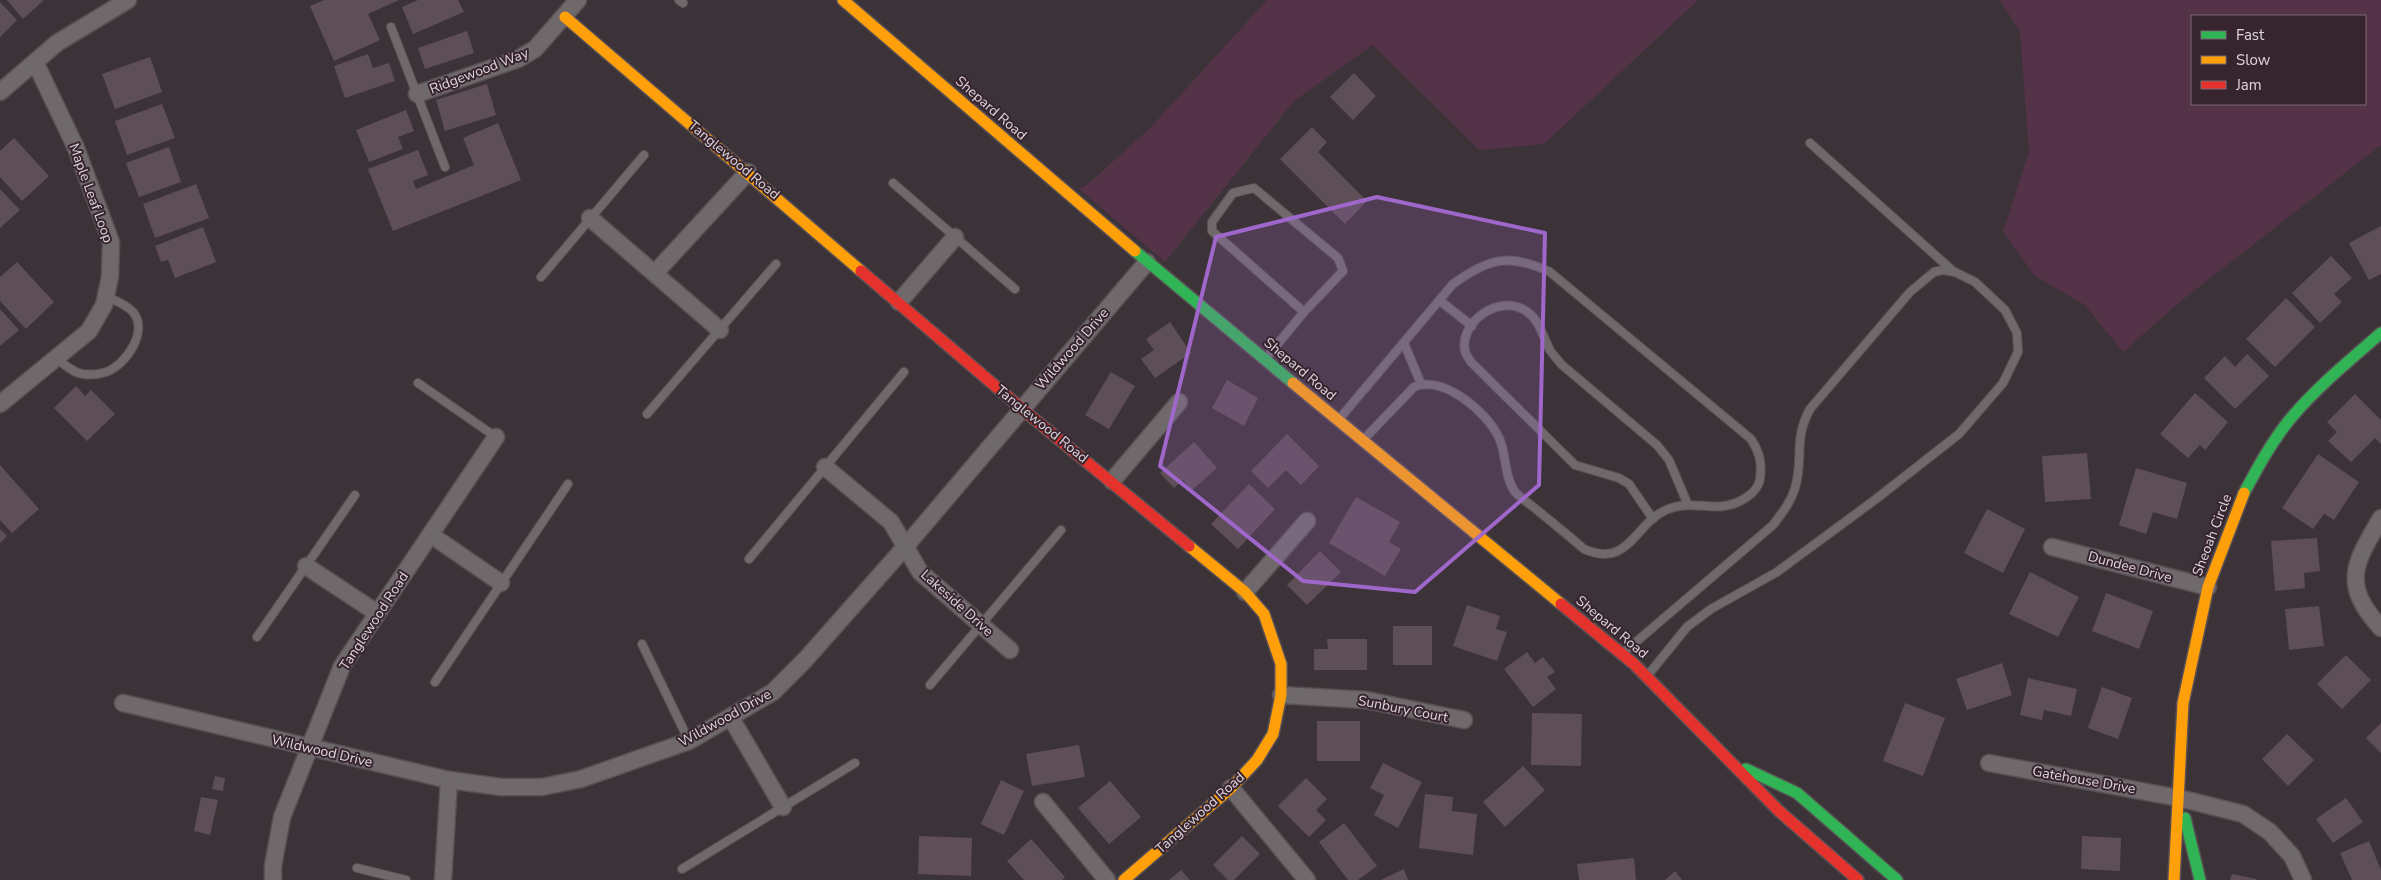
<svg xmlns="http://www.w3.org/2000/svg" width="2381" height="880" font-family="'Nunito Sans',sans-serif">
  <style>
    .green { fill: #543348; fill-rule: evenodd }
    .building { fill: #5e4e58 }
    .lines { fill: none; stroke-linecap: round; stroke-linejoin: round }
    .lane-casing { stroke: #585054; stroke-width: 10 }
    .street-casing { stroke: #585054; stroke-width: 19 }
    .fast-casing { stroke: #585054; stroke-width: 14 }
    .slow-casing { stroke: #585054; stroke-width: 14 }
    .jam-casing { stroke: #585054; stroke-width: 14 }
    .lane { stroke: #6f696c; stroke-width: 8 }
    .street { stroke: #6f696c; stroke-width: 16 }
    .fast { stroke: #30b455; stroke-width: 11 }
    .slow { stroke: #ff9f0a; stroke-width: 11 }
    .jam { stroke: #e5322d; stroke-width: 11 }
    .marked { fill: #9e67c9; fill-opacity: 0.2; stroke: #9e67c9; stroke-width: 4; stroke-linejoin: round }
    .labels { text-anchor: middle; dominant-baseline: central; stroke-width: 4; stroke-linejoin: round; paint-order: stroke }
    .street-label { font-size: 14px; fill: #e0d4db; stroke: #36252f }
  </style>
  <rect width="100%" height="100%" fill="#3c3338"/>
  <g class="green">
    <path d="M1267,0h431l-154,144 -65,6 -106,-105 -79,56 -129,161 -86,-73 9,-5 62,-56z"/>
    <path d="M2000,0h381v145l-200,156 -58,51 -38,-47 -50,-29 -32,-44 26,-80 -9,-120zM2365,16v88h-173v-88z"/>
  </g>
  <g class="building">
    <path d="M7,0h37l-21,19z"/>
    <path d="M324,0h75l-31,14 12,26 -46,21 -24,-55z"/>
    <path d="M418,0h40l6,12 -51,22 -11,-27z"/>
    <path d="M0,2l17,18 -17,17z"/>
    <path d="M467,31l7,22 -49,16 -7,-21z"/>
    <path d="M368,54l5,14 16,-5 6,18 -50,17 -11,-32z"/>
    <path d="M150,57l12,35 -47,17 -13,-35z"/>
    <path d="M1354,73l22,23 -23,24 -23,-23z"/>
    <path d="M487,84l9,31 -51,16 -9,-31z"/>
    <path d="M162,104l13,34 -48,17 -12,-34z"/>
    <path d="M406,110l8,21 -16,6 5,12 -34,13 -13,-32z"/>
    <path d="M498,123l23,57 -128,51 -25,-62 50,-19 10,25 -15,6 3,8 58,-24 -11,-27z"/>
    <path d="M1312,127l15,15 -9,10 49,49 -22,23 -65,-65z"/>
    <path d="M14,138l35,38 -27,25 -22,-24v-26z"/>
    <path d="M169,147l12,35 -42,15 -13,-34z"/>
    <path d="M196,184l13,34 -54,20 -12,-34z"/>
    <path d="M0,189l20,21 -20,18z"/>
    <path d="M2381,226v48l-12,6 -20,-37z"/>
    <path d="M203,227l13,35 -41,16 -7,-18 -7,2 -6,-16z"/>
    <path d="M2331,256l21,22 -18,16 8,8 -22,21 -28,-30z"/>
    <path d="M17,262l37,40 -28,27 -26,-28v-24z"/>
    <path d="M2286,298l29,29 -40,40 -29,-28z"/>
    <path d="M0,309l19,21 -19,16z"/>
    <path d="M1170,322l21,31 -36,25 -14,-19 13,-9 -8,-11z"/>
    <path d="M2247,354l22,22 -34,33 -31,-31 21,-22 10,11z"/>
    <path d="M1111,372l24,14 -26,43 -24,-14z"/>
    <path d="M1227,380l31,18 -14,28 -32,-18z"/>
    <path d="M76,386l9,10 6,-6 24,24 -28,27 -33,-33z"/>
    <path d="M2195,393l33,29 -23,28 -5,-5 -12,13 -28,-24z"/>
    <path d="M2355,394l26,26v24l-6,-6 -24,24 -23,-21 9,-9 -10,-10z"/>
    <path d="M1287,434l32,32 -18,19 -15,-15 -18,18 -17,-17z"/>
    <path d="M1194,442l23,26 -25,22 -9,-10 -9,8 -14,-15z"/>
    <path d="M2087,453l4,46 -46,3 -3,-46z"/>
    <path d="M2318,454l41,28 -25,38 -10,-6 -11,15 -31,-21z"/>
    <path d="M0,465l39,44 -27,24 -12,-13z"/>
    <path d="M2136,468l51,15 -10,36 -24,-7 -7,22 -27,-9z"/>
    <path d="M1249,484l26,25 -37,40 -27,-25z"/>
    <path d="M1356,497l44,25 -11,20 12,7 -16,27 -56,-33z"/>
    <path d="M1987,509l38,20 -22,44 -39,-20z"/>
    <path d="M0,529l7,7 -7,7z"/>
    <path d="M2317,538l3,33 -16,2 1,15 -30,3 -4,-50z"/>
    <path d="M1320,551l21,21 -34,33 -20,-20z"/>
    <path d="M2030,572l49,25 -21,40 -49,-23z"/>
    <path d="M2106,593l47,18 -14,38 -47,-18z"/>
    <path d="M1467,605l33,11 -4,13 11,3 -10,29 -44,-15z"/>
    <path d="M2319,606l5,40 -35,4 -4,-41z"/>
    <rect x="1393" y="626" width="39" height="39"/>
    <path d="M1327,639h40v31h-53v-21h14z"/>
    <path d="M1527,652l8,11 8,-6 12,15 -8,5 9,12 -23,18 -29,-38z"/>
    <path d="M2346,655l25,25 -29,29 -25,-25z"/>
    <path d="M2002,663l10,32 -45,15 -11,-31z"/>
    <path d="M2028,678l49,11 -6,27 -27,-6 -2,10 -22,-5z"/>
    <path d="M2102,687l30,11 -14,41 -30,-11z"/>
    <path d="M1905,703l40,15 -22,58 -40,-15z"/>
    <path d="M1532,713l50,1 -1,52 -50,-1z"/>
    <rect x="1317" y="721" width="43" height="40"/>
    <path d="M2381,723v30l-15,-15z"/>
    <path d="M2287,734l27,26 -26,26 -26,-27z"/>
    <path d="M1079,745l6,32 -53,9 -6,-32z"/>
    <path d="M1383,763l39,19 -24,46 -24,-13 10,-20 -14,-7z"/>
    <path d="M1523,766l22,24 -40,37 -22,-25z"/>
    <path d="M215,776l10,2 -2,13 -11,-2z"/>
    <path d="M1306,778l21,21 -11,11 10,10 -17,17 -31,-31z"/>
    <path d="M1001,780l23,11 -20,44 -23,-11z"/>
    <path d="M1110,781l31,36 -32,27 -31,-36z"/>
    <path d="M1425,794l28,3 -1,14 25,3 -4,41 -54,-7z"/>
    <path d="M201,797l17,3 -8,35 -16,-4z"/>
    <path d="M2346,798l17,24 -30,21 -17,-24z"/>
    <path d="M1344,823l33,43 -19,14h-10l-29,-38z"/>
    <path d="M919,836l53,2 -1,38 -53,-2z"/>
    <path d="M1242,836l18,18 -26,26h-6l-15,-15z"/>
    <path d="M2082,836l39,2 -1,33 -39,-2z"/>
    <path d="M1031,839l34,38 -3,3h-38l-17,-19z"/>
    <path d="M2369,841l12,29v10h-29l-12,-27z"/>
    <path d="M1634,858l2,22h-57l-2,-16z"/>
    <path d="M1404,869l4,11h-27z"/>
    <path d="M1181,870l9,10h-21z"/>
    <path d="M1675,871l7,9h-17z"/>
    <path d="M2232,874l24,5v1h-26z"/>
  </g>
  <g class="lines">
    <g class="lane-casing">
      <g id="lane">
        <path d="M679,0l4,3"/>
        <path d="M391,27l54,140"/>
        <path d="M1810,143l144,129"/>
        <path d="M893,183l122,106"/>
        <path d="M541,277l103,-122"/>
        <path d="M1439,300l33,26"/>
        <path d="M1404,343l17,41"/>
        <path d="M56,358c8,6 17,15 27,16 7,1 17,0 23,-2 20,-7 43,-41 27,-60 -6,-7 -19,-12 -27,-16"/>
        <path d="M1266,358l38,-46 39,-41 -5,-13 -84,-70 -21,5 -21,29v9l92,81"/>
        <path d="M418,383l78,54"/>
        <path d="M647,414l129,-150"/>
        <path d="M1340,418l113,-134c36,-26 56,-31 97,-12l201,167c9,14 11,24 9,40 -1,7 -7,14 -13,18 -29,20 -53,0 -81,13 -32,14 -37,59 -82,39 -15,-13 -31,-26 -47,-39 -7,-6 -15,-11 -21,-17 -12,-14 -9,-38 -17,-55 -11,-25 -56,-64 -85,-51l-50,52"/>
        <path d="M1653,519l-24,-35 -10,-6 -44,-13 -104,-103c-2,-3 -5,-7 -6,-11 -6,-28 33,-58 61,-40 14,9 16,24 24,39 3,5 8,10 12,15l95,80 12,15 19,45"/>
        <path d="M749,559l155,-187"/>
        <path d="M257,637l98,-142"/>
        <path d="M642,644l47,97"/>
        <path d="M1623,653l150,-128c9,-12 18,-23 22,-37 9,-29 -2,-48 15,-79l100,-117 24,-20 9,-2 12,2 20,10 30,28 12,23 1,19 -15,31 -44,51 -83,65 -99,73 -66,37 -24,18 -39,48"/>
        <path d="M435,682l133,-198"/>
        <path d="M930,685l131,-155"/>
        <path d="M357,868l49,12"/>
        <path d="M682,869l173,-106"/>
      </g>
    </g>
    <g class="street-casing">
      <g id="street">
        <path d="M0,92l57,-49 71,-43"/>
        <path d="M417,94l101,-35 17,-10 43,-49"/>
        <path d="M590,218l130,112"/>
        <path d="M655,273l93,-101"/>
        <path d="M899,302l56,-65"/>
        <path d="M0,404l89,-73 15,-26 6,-28 1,-35 -35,-94 -41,-86"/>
        <path d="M825,467l66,55 29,50 90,78"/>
        <path d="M1112,481l67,-79"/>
        <path d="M2381,518c-27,46 -40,66 0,110"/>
        <path d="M431,535l70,48"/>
        <path d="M2052,547l156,40"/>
        <path d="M306,566l71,47"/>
        <path d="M1245,592l62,-71"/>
        <path d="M1281,695l85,5 98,20"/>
        <path d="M123,703l326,77 52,7h41l39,-8 108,-38 84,-49 32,-32 100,-113 242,-285"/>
        <path d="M731,718l52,89"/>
        <path d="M1989,763l190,35 64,16 27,18 22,24 11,24"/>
        <path d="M1231,788l76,92"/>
        <path d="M1043,802l64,78"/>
        <path d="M273,880v-14l9,-49 60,-151 154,-229"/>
        <path d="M443,880l6,-100"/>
      </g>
    </g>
    <g class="fast-casing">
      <g id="fast">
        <path d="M1135,251l158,132"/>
        <path d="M2244,493c14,-26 28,-52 47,-75 27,-32 59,-58 90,-85"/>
        <path d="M1746,769l51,24 100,87"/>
        <path d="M2185,818l15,62"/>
      </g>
    </g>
    <g class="slow-casing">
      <g id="slow">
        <path d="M843,0l292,251"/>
        <path d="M565,17l296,254"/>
        <path d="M1293,383l268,221"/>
        <path d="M1124,880l107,-92 26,-28 16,-26 8,-39v-31l-17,-50 -19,-22 -56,-46"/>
        <path d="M2174,880l9,-177 25,-116 36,-94"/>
      </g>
    </g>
    <g class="jam-casing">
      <g id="jam">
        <path d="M861,271l161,138 167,137"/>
        <path d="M1561,604l73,60 145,147 79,69"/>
      </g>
    </g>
    <use href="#lane" class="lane"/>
    <use href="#street" class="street"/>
    <use href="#fast" class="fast"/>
    <use href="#slow" class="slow"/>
    <use href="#jam" class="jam"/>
  </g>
  <path class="marked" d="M1377,197l168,36 -6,252 -124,107 -112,-11 -143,-115 56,-229z"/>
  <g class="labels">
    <g class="street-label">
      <text transform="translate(479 71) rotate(-21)">Ridgewood Way</text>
      <text transform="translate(991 108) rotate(41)">Shepard Road</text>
      <text transform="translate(734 160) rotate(40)">Tanglewood Road</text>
      <text transform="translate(91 193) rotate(70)">Maple Leaf Loop</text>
      <text transform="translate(1072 349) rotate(-49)">Wildwood Drive</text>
      <text transform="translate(1300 369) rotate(40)">Shepard Road</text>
      <text transform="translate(1042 424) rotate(39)">Tanglewood Road</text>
      <text transform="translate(2212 535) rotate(-69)">Sheoah Circle</text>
      <text transform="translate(2130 567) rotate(15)">Dundee Drive</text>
      <text transform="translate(957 603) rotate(42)">Lakeside Drive</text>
      <text transform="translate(374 621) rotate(-57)">Tanglewood Road</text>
      <text transform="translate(1612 627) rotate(40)">Shepard Road</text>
      <text transform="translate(1403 709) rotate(11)">Sunbury Court</text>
      <text transform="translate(725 718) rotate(-29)">Wildwood Drive</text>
      <text transform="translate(322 751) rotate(13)">Wildwood Drive</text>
      <text transform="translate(2084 780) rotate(10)">Gatehouse Drive</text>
      <text transform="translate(1200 813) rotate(-42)">Tanglewood Road</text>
    </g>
  </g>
  <rect x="2191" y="15" width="175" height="90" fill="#36252f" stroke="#7a6b74"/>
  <rect x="2201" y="31" width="25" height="8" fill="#30b455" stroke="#7a6b74"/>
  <text x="2236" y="40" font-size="15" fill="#e0d4db">Fast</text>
  <rect x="2201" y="56" width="25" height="8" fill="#ff9f0a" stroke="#7a6b74"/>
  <text x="2236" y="65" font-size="15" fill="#e0d4db">Slow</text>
  <rect x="2201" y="81" width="25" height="8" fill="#e5322d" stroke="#7a6b74"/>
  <text x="2236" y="90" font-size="15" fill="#e0d4db">Jam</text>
</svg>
